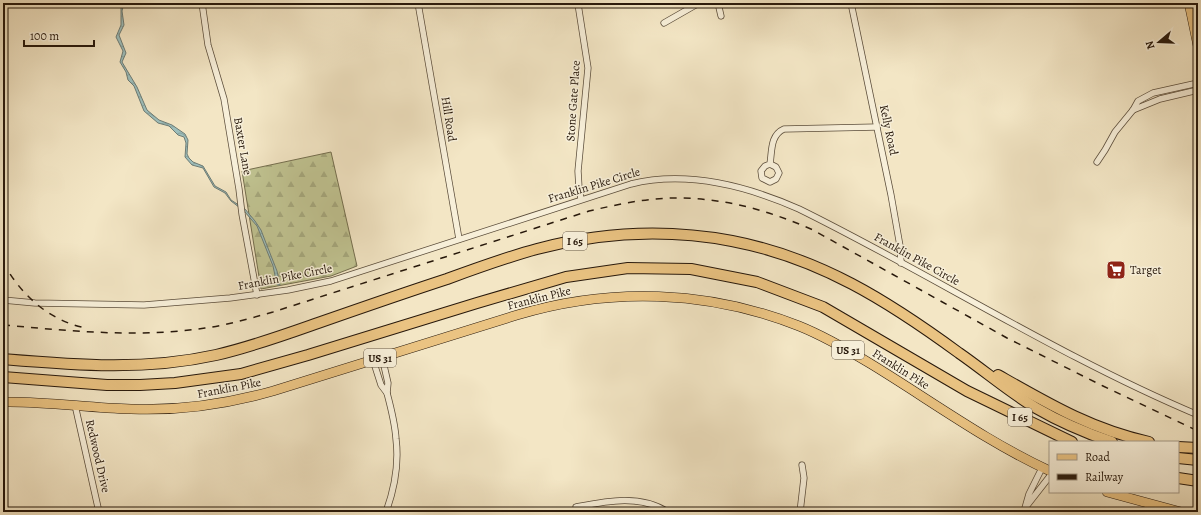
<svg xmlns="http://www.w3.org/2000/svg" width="1201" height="515" font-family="Alegreya,serif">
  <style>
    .forest { fill: url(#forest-firs); stroke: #746e4e }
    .water { fill: url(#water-waves); stroke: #6e7c75 }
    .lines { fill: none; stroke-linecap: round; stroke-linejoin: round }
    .street-casing { stroke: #5a4c3a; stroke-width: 7 }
    .primary-casing { stroke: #27180b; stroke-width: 10 }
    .highway-casing { stroke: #27180b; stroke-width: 12 }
    .street { stroke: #f7efd9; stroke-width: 5.5 }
    .primary { stroke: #eac382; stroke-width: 9 }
    .highway { stroke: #eac382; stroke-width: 10 }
    .rail { stroke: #27180b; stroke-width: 1.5; stroke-dasharray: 7 7; stroke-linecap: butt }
    .labels { text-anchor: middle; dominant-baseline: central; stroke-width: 3; stroke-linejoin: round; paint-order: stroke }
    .shield { fill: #f7efd9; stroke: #655849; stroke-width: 1 }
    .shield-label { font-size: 11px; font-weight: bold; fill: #27180b }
    .street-label { font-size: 12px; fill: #27180b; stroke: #f7efd9 }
    .poi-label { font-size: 12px; fill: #27180b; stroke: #f7efd9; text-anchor: start }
  </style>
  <defs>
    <pattern id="forest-firs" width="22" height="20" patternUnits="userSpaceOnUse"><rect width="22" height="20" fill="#c0c391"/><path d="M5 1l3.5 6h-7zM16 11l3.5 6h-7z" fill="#a5a77c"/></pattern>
    <pattern id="water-waves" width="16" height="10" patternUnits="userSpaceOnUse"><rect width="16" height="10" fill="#9dbebb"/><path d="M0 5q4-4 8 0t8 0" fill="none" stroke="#87a39f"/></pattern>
  </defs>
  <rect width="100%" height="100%" fill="#f3e6c5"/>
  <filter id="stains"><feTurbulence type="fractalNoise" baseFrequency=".005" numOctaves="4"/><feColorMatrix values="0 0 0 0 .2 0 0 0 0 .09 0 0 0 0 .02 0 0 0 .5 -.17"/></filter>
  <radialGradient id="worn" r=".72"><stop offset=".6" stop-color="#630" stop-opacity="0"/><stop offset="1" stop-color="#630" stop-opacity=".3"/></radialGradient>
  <path class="forest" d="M331,152l26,114 -26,10 -70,13 -19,-118z"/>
  <path class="water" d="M121,3h3l-2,8 2,14 -5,10 7,18 -4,9 15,25 10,23 12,10 13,5 13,9 3,6 -1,14 2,4 4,4 10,4 12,20 11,6 5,8 14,9 10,12 6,9 5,13 11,28 3,14h-3l-4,-19 -16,-40 -13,-15 -13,-10 -6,-8 -11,-6 -11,-19 -11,-3 -7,-8 1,-14 -2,-6 -6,-2 -9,-9 -11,-3 -14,-12 -10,-25 -6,-6 -2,-8 -6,-10 3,-11 -7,-14 5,-12z"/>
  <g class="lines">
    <g class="street-casing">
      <g id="street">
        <path d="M202,3l6,42 16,54 15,90 3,25 15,81"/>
        <path d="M418,3l41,236"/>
        <path d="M718,3l3,13"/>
        <path d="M851,3l40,192 9,51 1,17"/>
        <path d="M578,4l10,64 -10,103 1,17 2,11"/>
        <path d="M664,23l35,-20"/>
        <path d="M1133,110l27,-11 38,-9"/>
        <path d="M1097,162l8,-12 10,-18 18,-22 5,-9 15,-8 45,-10"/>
        <path d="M770,164l6,3 3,6 -3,6 -6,3 -8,-4 -1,-7 4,-5 5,-2c2,-12 0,-29 14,-35l93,-2"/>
        <path d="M3,300l32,3 109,2 86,-7 58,-8 43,-9 300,-97c57,-14 116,2 168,25 134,66 261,148 399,206"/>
        <path d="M373,360l8,25 6,8 1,-10 -6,-26"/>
        <path d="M75,405l24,107"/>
        <path d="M1042,468l-13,26 -4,14 25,-32"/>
        <path d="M576,507c31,-6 64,-13 92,5"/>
        <path d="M386,512c8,-22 13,-49 10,-73 -1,-16 -5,-31 -9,-46"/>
        <path d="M800,512l4,-34 -2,-13"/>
      </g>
    </g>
    <g class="primary-casing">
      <g id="primary">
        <path d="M1189,3l9,43"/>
        <path d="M3,402c43,-1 85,6 128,7 49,2 96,-5 142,-18l244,-76c93,-28 191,-25 282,11 25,10 49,24 72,38 59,36 116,78 179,107"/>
        <path d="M1107,492l74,20"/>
      </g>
    </g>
    <g class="highway-casing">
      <g id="highway">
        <path d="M3,359c72,6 141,12 213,-4 35,-8 68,-20 102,-32 43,-15 86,-30 129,-44 30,-11 60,-22 90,-30 64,-17 131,-20 195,-8 88,17 156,60 227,112 26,18 50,39 77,55 24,14 50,25 76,34"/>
        <path d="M998,375c51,29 93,54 151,67"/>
        <path d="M3,377l104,8h33l35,-2 66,-9 67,-19 169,-52 89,-26 62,-9 63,1 66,13 66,25 144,84 105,51"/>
        <path d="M1178,447l20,1"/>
        <path d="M1178,458l20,2"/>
        <path d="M1178,478l20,3"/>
      </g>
    </g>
    <use href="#street" class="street"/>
    <use href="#primary" class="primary"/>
    <use href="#highway" class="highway"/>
    <g class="rail">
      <path d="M3,262c17,32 46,59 83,66"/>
      <path d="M3,325c68,6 134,13 202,3 23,-3 46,-10 68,-16l316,-101c22,-5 44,-10 66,-12 55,-5 109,9 158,31l194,108 96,48 95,45"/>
    </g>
  </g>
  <defs>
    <g id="supermarket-square" transform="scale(1)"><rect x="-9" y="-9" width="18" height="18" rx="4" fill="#8f2418" stroke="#f7efd9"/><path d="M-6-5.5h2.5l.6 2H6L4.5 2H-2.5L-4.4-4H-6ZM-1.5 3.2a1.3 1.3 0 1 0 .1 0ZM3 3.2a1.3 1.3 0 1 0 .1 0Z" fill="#fff"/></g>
  </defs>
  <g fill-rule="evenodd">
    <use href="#supermarket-square" x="1116" y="270"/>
  </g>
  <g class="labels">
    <g class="shield">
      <rect x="563" y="232" width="24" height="18" rx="3"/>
      <rect x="832" y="341" width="32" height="18" rx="3"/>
      <rect x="364" y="349" width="32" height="18" rx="3"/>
      <rect x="1008" y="408" width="24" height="18" rx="3"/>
    </g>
    <g class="shield-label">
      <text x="575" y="241">I 65</text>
      <text x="848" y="350">US 31</text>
      <text x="380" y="358">US 31</text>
      <text x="1020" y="417">I 65</text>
    </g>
    <g class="street-label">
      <text transform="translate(573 101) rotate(-86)">Stone Gate Place</text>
      <text transform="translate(449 119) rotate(81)">Hill Road</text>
      <text transform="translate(889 130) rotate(78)">Kelly Road</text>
      <text transform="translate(243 146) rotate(80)">Baxter Lane</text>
      <text transform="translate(594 185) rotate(-17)">Franklin Pike Circle</text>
      <text transform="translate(917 259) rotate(29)">Franklin Pike Circle</text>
      <text transform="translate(285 277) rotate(-11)">Franklin Pike Circle</text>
      <text transform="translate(539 298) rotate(-14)">Franklin Pike</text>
      <text transform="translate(901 369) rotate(32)">Franklin Pike</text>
      <text transform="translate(229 388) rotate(-11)">Franklin Pike</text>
      <text transform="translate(98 456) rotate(77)">Redwood Drive</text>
    </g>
    <g class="poi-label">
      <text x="1130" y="270">Target</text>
    </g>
  </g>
  <rect width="1201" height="515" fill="none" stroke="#f3e6c5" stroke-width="16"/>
  <rect x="4" y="4" width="1193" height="507" fill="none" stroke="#27180b" stroke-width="2"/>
  <rect x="8" y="8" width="1185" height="499" fill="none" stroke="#27180b"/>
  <rect x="1049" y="441" width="130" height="52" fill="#f7efd9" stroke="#a49987"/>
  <rect x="1057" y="454" width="20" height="6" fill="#eac382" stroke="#a49987"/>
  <text x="1085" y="461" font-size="12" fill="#27180b">Road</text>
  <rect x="1057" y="474" width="20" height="6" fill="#27180b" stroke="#a49987"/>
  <text x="1085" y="481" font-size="12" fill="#27180b">Railway</text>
  <g transform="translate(1159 42) rotate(251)" stroke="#f7efd9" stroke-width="3" paint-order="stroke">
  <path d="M0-3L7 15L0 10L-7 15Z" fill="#27180b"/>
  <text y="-6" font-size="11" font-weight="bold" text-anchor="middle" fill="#27180b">N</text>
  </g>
  <path d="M24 40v6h70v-6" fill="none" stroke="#27180b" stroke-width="2"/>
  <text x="30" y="40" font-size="12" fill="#27180b" stroke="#f7efd9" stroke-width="3" paint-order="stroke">100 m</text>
  <rect width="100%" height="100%" filter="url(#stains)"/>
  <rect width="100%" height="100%" fill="url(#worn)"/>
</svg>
